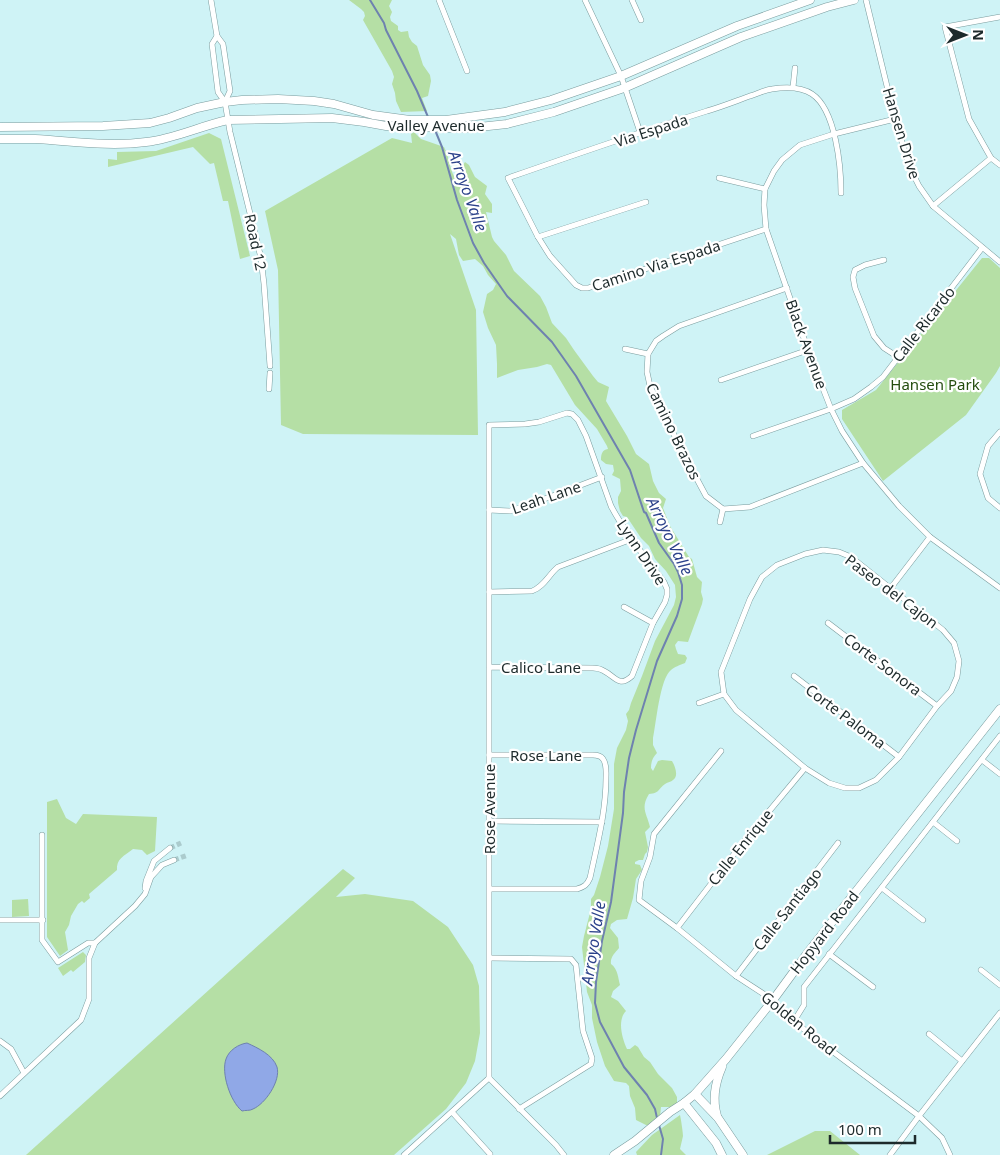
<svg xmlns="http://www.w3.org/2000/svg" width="1000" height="1155" font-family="'Noto Sans',sans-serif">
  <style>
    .green { fill: #b5dfa5 }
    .water { fill: #90a8e7; stroke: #6e82af }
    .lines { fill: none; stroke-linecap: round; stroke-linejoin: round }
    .stream { stroke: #6e82af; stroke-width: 2 }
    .street-tunnel { stroke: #abcbcd; stroke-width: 5; stroke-dasharray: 5 2.5; stroke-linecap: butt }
    .street-casing { stroke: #7a9c9e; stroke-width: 6 }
    .secondary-casing { stroke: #7a9c9e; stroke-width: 9 }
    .street { stroke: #fff; stroke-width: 5 }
    .secondary { stroke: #fff; stroke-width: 8 }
    .labels { text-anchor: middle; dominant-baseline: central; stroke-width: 4.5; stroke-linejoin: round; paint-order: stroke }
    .street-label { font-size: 15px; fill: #1d2a2b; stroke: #fff }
    .park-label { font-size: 15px; fill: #244c0e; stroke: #fff }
    .water-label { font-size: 16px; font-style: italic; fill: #2c428b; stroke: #fff }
  </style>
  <rect width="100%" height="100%" fill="#cff3f6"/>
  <g class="green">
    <path d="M349,0h43l-3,6 3,6 -2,5 1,4 7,5v4l3,2 7,-1 1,6 3,5 5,4 6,19 7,10 1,6 -3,15 -6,2 5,13 -26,1 -5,-11 -1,-8 -3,-9 2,-7 -2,-6 -29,-51 2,-4 -1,-4 -3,-3z"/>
    <path d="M414,132l7,7 23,8c6,11 5,24 13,34l5,1c-1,-7 -1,-15 3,-20l4,3 6,12 12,9 -2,8 7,10v9l-6,-1 6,25 2,4 12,14 8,16 26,25 6,11 6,16 14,15 8,12 19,26 5,6 11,5 -3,14 21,35 9,18 13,10 4,17 6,12 7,6 -3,9 7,18 19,31 3,2 5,18 5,5 -1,10 2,7 -1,5 -14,38 -10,-1 -3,4 1,4 2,5 7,1 2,3 -2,5c-5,2 -11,4 -14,7 -11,8 -15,54 -18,68v7l4,8c-4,4 -6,8 -6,15l2,3 5,-10 4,-1 10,1c3,5 7,15 1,19 -2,2 -5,2 -8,4 -7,5 -5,9 -16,10 -9,14 -2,20 1,33l-5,5 3,15 -1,5 -2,2 -2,6h-4l-4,2v2l5,1 2,5 -6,9 -3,19 -6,21 -10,1 -6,4 -1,4 8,10 1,10c-4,5 -9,9 -8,16 7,5 7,14 9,21l-7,6 -2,6 7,4 8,10c-9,9 -4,27 1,38h3l5,-4 3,2 6,10 6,5 8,12 14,14 5,9v7l-4,3h-12l-1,10 -12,9 -12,-6 -1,-12 -5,-12 -1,-10 -3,-3 -12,-2 -9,-15 -8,-24 -5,-24v-13l-5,-13 -5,-45 2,-11 7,-27v-10l3,-4 6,-18 8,-31 6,-37v-45l3,-16 9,-18 2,-9 -2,-7 3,-4 2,-7 11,-27 13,-35 19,-36 2,-8 -1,-12 -9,-14 -11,-12 -6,-13 -8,-8 -14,-21 -4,-1 -3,-5 -2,-8v-6l3,-6 -1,-12 -8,-4 2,-4 -1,-6 -7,-1 -5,-4c0,-6 1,-10 7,-11l-1,-3 -10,-17 -22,-24 -24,-40 -4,-1 -10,3 -19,3 -21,8v-14l-1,-19 -8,-17 -5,-16 4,-18 6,-4 3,-6 -8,-9 -5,-9 -8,-7 -12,2 -4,-6 -3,-16 -6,-5 26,76 2,125 -175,-1 -22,-9 -3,-155 -13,-59 127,-73 20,5 -1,-9z"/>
    <path d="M209,133l12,6 29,117 -10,3 -12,-58h-5l-9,-38 -4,1 -17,-17 -85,20v-8l9,1v-8l39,-1z"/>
    <path d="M982,258h7l11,10v98l-4,7 -30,42 -83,66 -41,-62v-9l34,-20z"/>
    <path d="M57,799l9,19 10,6 7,-10 74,3 -2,34 -8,4 -5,-5 -9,-1c-9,7 -17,10 -16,21l-28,24 1,4 -6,5 -2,-2 -4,3 -7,12 -2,9 -4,7 3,18 -8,6 -13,-19v-135z"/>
    <path d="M343,869l12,9 -19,19 29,-3 48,7 35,26 25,38 6,21 1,47 -5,28 -9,22 -20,26 -52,46h-368z"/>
    <path d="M28,899l1,17 -17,1v-17z"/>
    <path d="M83,952l3,3 -1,7 -12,10 -2,-2 -8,6 -5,-8z"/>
    <path d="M680,1115c1,4 3,18 3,21 -1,4 -2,9 -3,13l6,6h-49l-1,-3 16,-17z"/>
    <path d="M815,1131h15l30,24h-93z"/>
  </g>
  <path class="water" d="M247,1043c11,5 26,12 30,24 4,14 -12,37 -24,42 -3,2 -8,1 -11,2 -12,-10 -21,-38 -16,-52 3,-9 13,-15 21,-16z"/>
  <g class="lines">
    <g class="stream">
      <path d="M370,0l14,23 2,7 31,61 11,26"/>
      <path d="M435,130l7,17 15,53 16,43 11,20 23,33 45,46 24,34 54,94 14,42 2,1 13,30 15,21 4,8 4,13v14l-5,17 -20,45 -21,69 -7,28 -5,34 -1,21 -12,89 -9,39 -6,41 -1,21 5,19 24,45 23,28 8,14 2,9"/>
      <path d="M659,1125l4,14 -2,16"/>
    </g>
    <g class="street-tunnel">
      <path d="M170,848l11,-5"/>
      <path d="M174,860l14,-5"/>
    </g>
    <g class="street-casing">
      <g id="street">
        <path d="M211,0l6,36 6,8 7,47 -5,11"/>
        <path d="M439,0l28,71"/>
        <path d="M585,0l36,76 19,56"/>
        <path d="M632,0l9,20"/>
        <path d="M866,0l29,119 15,49 9,18 14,20 67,56"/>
        <path d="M1000,17l-55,10 24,92 22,39 9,7"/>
        <path d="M217,36l-5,8 6,48 7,10 5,30 31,126 3,26 6,82"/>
        <path d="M793,87l2,-19"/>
        <path d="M895,119l-61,15 -34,11 -18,15 -8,11 -9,18 -1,16 2,24 42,121 23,59 11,22 21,32 36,43 31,31 70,51"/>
        <path d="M719,178l46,11"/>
        <path d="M933,206l58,-48"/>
        <path d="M766,229l-166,55 -12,4h-6l-6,-3 -26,-29 -12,-19 -30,-59c66,-23 132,-46 199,-67 14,-4 29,-10 43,-15 7,-2 14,-6 22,-7 13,-2 28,-3 40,5 24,16 29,73 29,99"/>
        <path d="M538,237l108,-35"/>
        <path d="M884,260l-19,5 -10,5 -2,7 2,11 19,48 10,12 14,9"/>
        <path d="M787,288l-108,38 -16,10 -7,5 -8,13 -1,18 3,14 33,67 23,43 17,13 27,-2 113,-44"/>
        <path d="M625,349l23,5"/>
        <path d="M721,380l87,-30"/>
        <path d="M269,389l1,-16"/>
        <path d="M1000,432l-12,14 -8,28 8,24 12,10"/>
        <path d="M753,436l78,-27 23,-10 17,-12 12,-10 99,-129"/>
        <path d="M489,510l21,1 16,-5 76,-29"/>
        <path d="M720,522l3,-13"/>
        <path d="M823,550l16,2 12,5 92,73 11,13 5,18 -2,16 -6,14 -14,15 -38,51 -23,23 -17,8h-14l-16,-5 -24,-15 -69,-58 -12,-16 -3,-22 29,-73 12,-22 15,-12 28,-11z"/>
        <path d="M890,589l40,-52"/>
        <path d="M489,592l43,-1c12,-4 17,-17 26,-24l74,-28"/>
        <path d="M624,607l29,16"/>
        <path d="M828,623l109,83"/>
        <path d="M794,676l105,81"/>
        <path d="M699,703l25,-9"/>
        <path d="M721,751l-67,83 -4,23 -9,24 -2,19 38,28 59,48 37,24 21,21 18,15 107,80 23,22 8,17"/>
        <path d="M489,755h104c4,0 8,1 10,4 4,5 3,13 3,19 0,34 -9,67 -16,100 -3,7 -6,9 -13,11h-87"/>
        <path d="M982,760l18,14"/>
        <path d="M490,821l112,1"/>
        <path d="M933,822l24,19"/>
        <path d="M42,835v105l16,22 30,-19h7"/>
        <path d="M145,888l1,-7 8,-20 16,-13"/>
        <path d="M882,888l41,32"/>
        <path d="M0,920h43"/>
        <path d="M677,928l64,-83 64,-77"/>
        <path d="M829,954l44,33"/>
        <path d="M490,958l81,1 5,6 7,66 9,27 -1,6 -72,45"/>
        <path d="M981,970l19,15"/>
        <path d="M736,976l102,-133"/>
        <path d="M794,1021l10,-16v-18l196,-251"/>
        <path d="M929,1034l33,27"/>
        <path d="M0,1041l11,8 13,24"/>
        <path d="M489,1078l67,67 8,10"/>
        <path d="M0,1096l81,-76 8,-21v-41l6,-15 40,-37 10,-12 6,-17 11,-12 12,-5"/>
        <path d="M452,1112l38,42"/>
        <path d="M404,1155l85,-77c1,-218 0,-436 0,-653l36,-1 14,-2 28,-9 5,1 6,6 8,16 25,70c14,27 35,52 53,76l3,7v6l-2,7 -12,21 -21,53c-13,12 -16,1 -28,-5 -3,-2 -7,-3 -11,-3l-104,-1"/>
        <path d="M890,1155l29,-39 81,-103"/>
      </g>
    </g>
    <g class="secondary-casing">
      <g id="secondary">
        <path d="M0,127l103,-1 47,-3 19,-5 28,-10 28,-6 17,-2 36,-1 36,2 20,3 39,11 37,5h36l59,-8 46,-12 70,-24 116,-50 73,-26"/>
        <path d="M0,139c12,0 23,0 35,0 37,2 74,8 111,3 28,-3 54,-16 82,-22l104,-2 32,4 22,4 64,2h20l37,-4 47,-12 70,-24 117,-51 86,-30 27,-7"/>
        <path d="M695,1094l23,24 25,37"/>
        <path d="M684,1103l32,40 6,12"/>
        <path d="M717,1116c-5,-17 -2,-33 5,-49"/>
        <path d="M614,1155l21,-14 35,-29 14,-9 11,-9 31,-35 47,-59 36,-49 191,-242"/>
      </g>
    </g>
    <use href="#street" class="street"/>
    <use href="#secondary" class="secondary"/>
  </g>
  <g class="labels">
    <g class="street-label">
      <text x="436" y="125">Valley Avenue</text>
      <text transform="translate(651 130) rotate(-18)">Via Espada</text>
      <text transform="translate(902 133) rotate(73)">Hansen Drive</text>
      <text transform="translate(256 242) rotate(78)">Road 12</text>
      <text transform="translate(656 265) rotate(-18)">Camino Via Espada</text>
      <text transform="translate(923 324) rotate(-52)">Calle Ricardo</text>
      <text transform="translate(807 344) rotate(70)">Black Avenue</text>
      <text transform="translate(674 431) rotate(64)">Camino Brazos</text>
      <text transform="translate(546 497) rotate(-19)">Leah Lane</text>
      <text transform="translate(642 552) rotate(56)">Lynn Drive</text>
      <text transform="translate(892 591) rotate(37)">Paseo del Cajon</text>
      <text transform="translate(883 664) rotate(37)">Corte Sonora</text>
      <text x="541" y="667">Calico Lane</text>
      <text transform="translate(846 716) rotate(37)">Corte Paloma</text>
      <text x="546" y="755">Rose Lane</text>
      <text transform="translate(489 809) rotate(-90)">Rose Avenue</text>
      <text transform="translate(740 847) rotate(-51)">Calle Enrique</text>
      <text transform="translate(787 909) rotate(-52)">Calle Santiago</text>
      <text transform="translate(824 932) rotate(-52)">Hopyard Road</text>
      <text transform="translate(799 1023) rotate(39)">Golden Road</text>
    </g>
    <g class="park-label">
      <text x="935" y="384">Hansen Park</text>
    </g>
    <g class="water-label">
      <text transform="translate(468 191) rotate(70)">Arroyo Valle</text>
      <text transform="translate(670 536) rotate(64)">Arroyo Valle</text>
      <text transform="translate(593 943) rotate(-81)">Arroyo Valle</text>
    </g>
  </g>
  <g transform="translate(965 35) rotate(90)" stroke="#ffffff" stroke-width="4" paint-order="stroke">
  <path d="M0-4L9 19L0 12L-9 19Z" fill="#1d2a2b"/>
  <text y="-8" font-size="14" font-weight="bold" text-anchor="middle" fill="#1d2a2b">N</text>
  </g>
  <path d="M830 1135v8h85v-8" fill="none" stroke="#1d2a2b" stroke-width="2.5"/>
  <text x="838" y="1135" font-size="15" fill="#1d2a2b" stroke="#ffffff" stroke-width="4" paint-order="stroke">100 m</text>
</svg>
